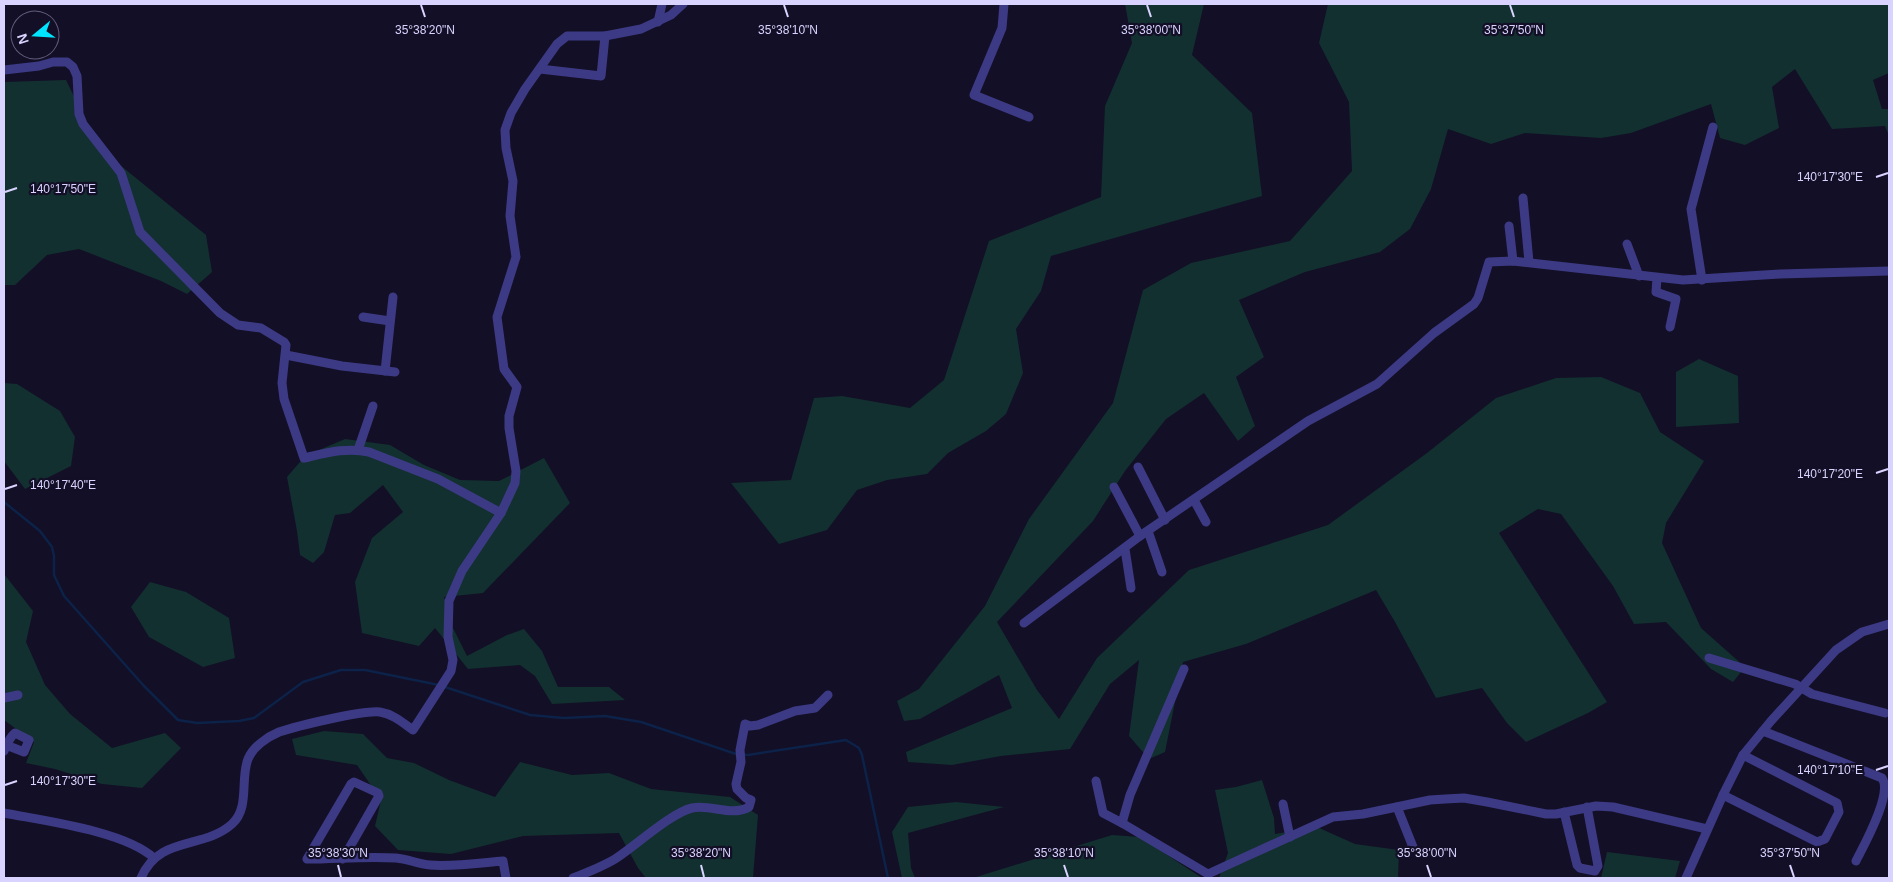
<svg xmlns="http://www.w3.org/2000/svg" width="1893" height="882" font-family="Arial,sans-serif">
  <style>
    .green { fill: #12302f }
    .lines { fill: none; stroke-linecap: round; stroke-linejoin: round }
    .stream { stroke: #0c2248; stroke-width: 2.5 }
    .street { stroke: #3d3a85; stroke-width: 9 }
    .ticks { fill: none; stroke: #d9d4ff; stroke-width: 2 }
    .ticks-label { font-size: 12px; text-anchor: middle; fill: #d9d4ff; stroke: #130f26; stroke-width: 4.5; stroke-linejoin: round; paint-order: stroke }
  </style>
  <rect width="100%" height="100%" fill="#130f26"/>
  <g class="green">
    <path d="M1125,4h79l-12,51 60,58 10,83 -211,60 -10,35 -25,38 7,44 -17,41 -20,17 -38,22 -21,21 -40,6 -30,10 -30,40 -48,14 -48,-61 60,-3 23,-82 28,-2 68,12 34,-28 45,-139 112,-44 4,-91 27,-63z"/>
    <path d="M1328,4h561v69l-16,7 9,29h7v27l-4,-10 -53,3 -37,-60 -23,18 7,41 -34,17 -25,-7 -9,-34 -80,29 -30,5 -76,-5 -34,11 -43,-15 -17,60 -21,40 -30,23 -75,20 -66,28 25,57 -28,20 19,49 -17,15 -34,-48 -38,26 -41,52 -32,50 -96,101 40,68 22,29 38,-61 92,-88 139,-45 99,-72 69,-55 60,-20 45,-1 39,16 20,39 44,29 -38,62 -4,20 39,85 44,39 -12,15 -22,-13 -45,-47 -32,2 -21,-38 -52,-72 -23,-5 -39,24 108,169 -19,11 -62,29 -19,-19 -25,-35 -46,10 -41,-76 -19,-32 -130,54 -63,18 -18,90 -16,7 -20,-23 10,-76 -29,24 -40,65 -69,7 -49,9 -44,-3 -2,-10 106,-44 -13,-33 -79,44 -16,2 -7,-20 22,-12 66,-83 44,-87 84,-116 30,-113 48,-27 99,-22 62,-70 -3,-69 -30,-59z"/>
    <path d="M66,80l33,68 107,87 6,37 -25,22 -26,-13 -82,-32 -32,6 -32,30h-11v-203z"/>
    <path d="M1699,359l39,17 1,47 -63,4v-55z"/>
    <path d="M4,383l13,1 43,27 15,26 -4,29 -46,23 -21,-28z"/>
    <path d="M345,439l45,6 34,20 36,15 39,1 45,-23 26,45 -87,90 -39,4 9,31 14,28 40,-21 17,-6 18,22 16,36h51l16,13 -73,4 -17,-28 -15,-11 -52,4 -33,-41 -16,18 -57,-13 -7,-51 17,-44 31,-26 -20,-27 -33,28 -15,2 -11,37 -11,11 -13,-8 -3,-24 -10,-54 18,-21z"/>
    <path d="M4,574l29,37 -7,31 19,43 25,29 42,34 53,-15 16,15 -39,40 -40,-4 -47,-15 -29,-6 8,-21 -30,-22z"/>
    <path d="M150,582l36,10 43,26 6,40 -32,9 -54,-30 -18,-30z"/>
    <path d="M324,731l39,3 24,24 27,5 35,17 46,17 25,-35 52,13 37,-2 42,16 79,8 28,18 -5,63h-107l-8,-10 -19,-35 -96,3 -72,18 -53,-4 -23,-24 6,-26 -24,-35 -61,-10 -4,-16z"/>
    <path d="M1262,780l12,38 1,16 42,-7 38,17 44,6 -1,28h-179l9,-25 -13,-63 21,-3z"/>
    <path d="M956,802l48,5 -96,26 3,35 4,10h-13l-10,-46 16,-25z"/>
    <path d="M1112,835l28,2 62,41h-229z"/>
    <path d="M1607,852l73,9 -5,17h-76h2z"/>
  </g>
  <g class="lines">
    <g class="stream">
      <path d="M4,502l36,29 12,16 2,9v19l10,21 80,90 34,34 19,3 42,-2 15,-3 49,-36 38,-12h24l74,15"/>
      <path d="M445,687l85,28 34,3 41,-2 36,6 95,32 12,1 98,-15 13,8 3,7 26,123"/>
    </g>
    <g class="street">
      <path d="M1004,4l-2,24 -28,67 55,22"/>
      <path d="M658,22l4,-18"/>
      <path d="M540,69l61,7 4,-40"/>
      <path d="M4,70l35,-4 14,-4h14l6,5 4,9 2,38 4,10 38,49 19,59 80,81 18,12 23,3 23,14 2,3 -4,38 2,16 20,59c22,-5 43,-11 65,-6l69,27 63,34"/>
      <path d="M1523,198l6,64"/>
      <path d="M1509,226l4,35"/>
      <path d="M1627,244l12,32"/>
      <path d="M1657,278l-1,14 20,7 -6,28"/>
      <path d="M1702,280l-11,-71 22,-82"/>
      <path d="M363,317l27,4"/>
      <path d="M286,355l56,11 53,6"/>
      <path d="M385,371l8,-74"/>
      <path d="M358,450l15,-44"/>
      <path d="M1138,467l27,53"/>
      <path d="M1114,487l26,49"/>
      <path d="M1194,500l12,22"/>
      <path d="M1148,531l14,41"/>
      <path d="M1125,549l6,39"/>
      <path d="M1024,623l116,-87 168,-115 69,-37 57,-51 40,-29 4,-6 11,-36 24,-1 170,19 97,-6 109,-3"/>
      <path d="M1709,658l86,26 17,10 73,19"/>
      <path d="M4,698l14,-3"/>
      <path d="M1763,731l119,47c11,16 -18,67 -26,83"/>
      <path d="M4,751c3,-7 5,-13 11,-18l14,7 -5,12 -18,-7"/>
      <path d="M1096,781l7,32 19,10 8,-28 54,-126"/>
      <path d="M1723,795l94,47 8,-3 14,-27 -2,-9 -94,-48"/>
      <path d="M1283,804l7,33"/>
      <path d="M1397,807l16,40 -11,7"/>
      <path d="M1564,812l13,53 3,3 15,3 3,-5 -11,-59"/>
      <path d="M4,813c41,8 120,18 150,45"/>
      <path d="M1122,823l86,51 125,-57 30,-3 67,-14 15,-1 19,-1 23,4 59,12h10l40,-8 17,1 94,22"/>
      <path d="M343,859l36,-63 -1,-3 -24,-11 -3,2 -44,75c29,0 60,-3 89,-1 12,1 22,6 34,7 22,2 50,-2 73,-4l3,17"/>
      <path d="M141,878c18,-43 62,-28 91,-54 18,-16 8,-45 16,-65 5,-12 19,-22 31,-27 18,-6 84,-22 101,-20 13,2 23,11 33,18l38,-59 2,-11 -5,-23 1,-36 13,-30 39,-58 14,-30 1,-12 -7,-43v-12l8,-29 -13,-18 -7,-52 19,-60 -6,-41 3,-35 -7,-33 -1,-18 6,-17 14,-24 32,-45 10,-8h38l36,-7 30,-14 12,-11"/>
      <path d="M573,878c15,-6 32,-12 45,-21 18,-12 55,-45 74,-49 19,-4 39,9 57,-1l2,-7 -5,-2 -9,-9 -1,-5 5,-22 -1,-12 5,-26 5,2 8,-1 37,-14 20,-3 13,-13"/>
      <path d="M1686,878l37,-83 20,-40 28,-34 65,-71 26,-18 27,-8"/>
    </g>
  </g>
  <path class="ticks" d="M421,5l4,12M784,5l4,12M1147,5l4,12M1510,5l4,12M1876,177l12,-4M5,192l12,-4M1876,473l12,-4M5,489l12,-4M1876,770l12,-4M5,785l12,-4M338,865l3,12M701,865l3,12M1064,865l4,12M1427,865l4,12M1790,865l4,12"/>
  <g class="ticks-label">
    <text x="425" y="34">35°38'20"N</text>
    <text x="788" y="34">35°38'10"N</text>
    <text x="1151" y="34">35°38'00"N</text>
    <text x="1514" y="34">35°37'50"N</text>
    <text x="1830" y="181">140°17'30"E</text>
    <text x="63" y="193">140°17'50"E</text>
    <text x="1830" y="478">140°17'20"E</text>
    <text x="63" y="489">140°17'40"E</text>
    <text x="1830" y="774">140°17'10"E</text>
    <text x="63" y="785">140°17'30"E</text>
    <text x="338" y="857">35°38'30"N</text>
    <text x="701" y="857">35°38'20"N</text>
    <text x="1064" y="857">35°38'10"N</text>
    <text x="1427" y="857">35°38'00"N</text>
    <text x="1790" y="857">35°37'50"N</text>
  </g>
  <rect width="1893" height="882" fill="none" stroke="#d9d4ff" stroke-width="10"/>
  <g transform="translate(35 35) rotate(252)"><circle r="24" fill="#130f26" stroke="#625e7d"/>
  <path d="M0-4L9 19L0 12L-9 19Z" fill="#00e5ff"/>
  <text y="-8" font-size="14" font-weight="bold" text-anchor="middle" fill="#d9d4ff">N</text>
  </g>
</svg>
